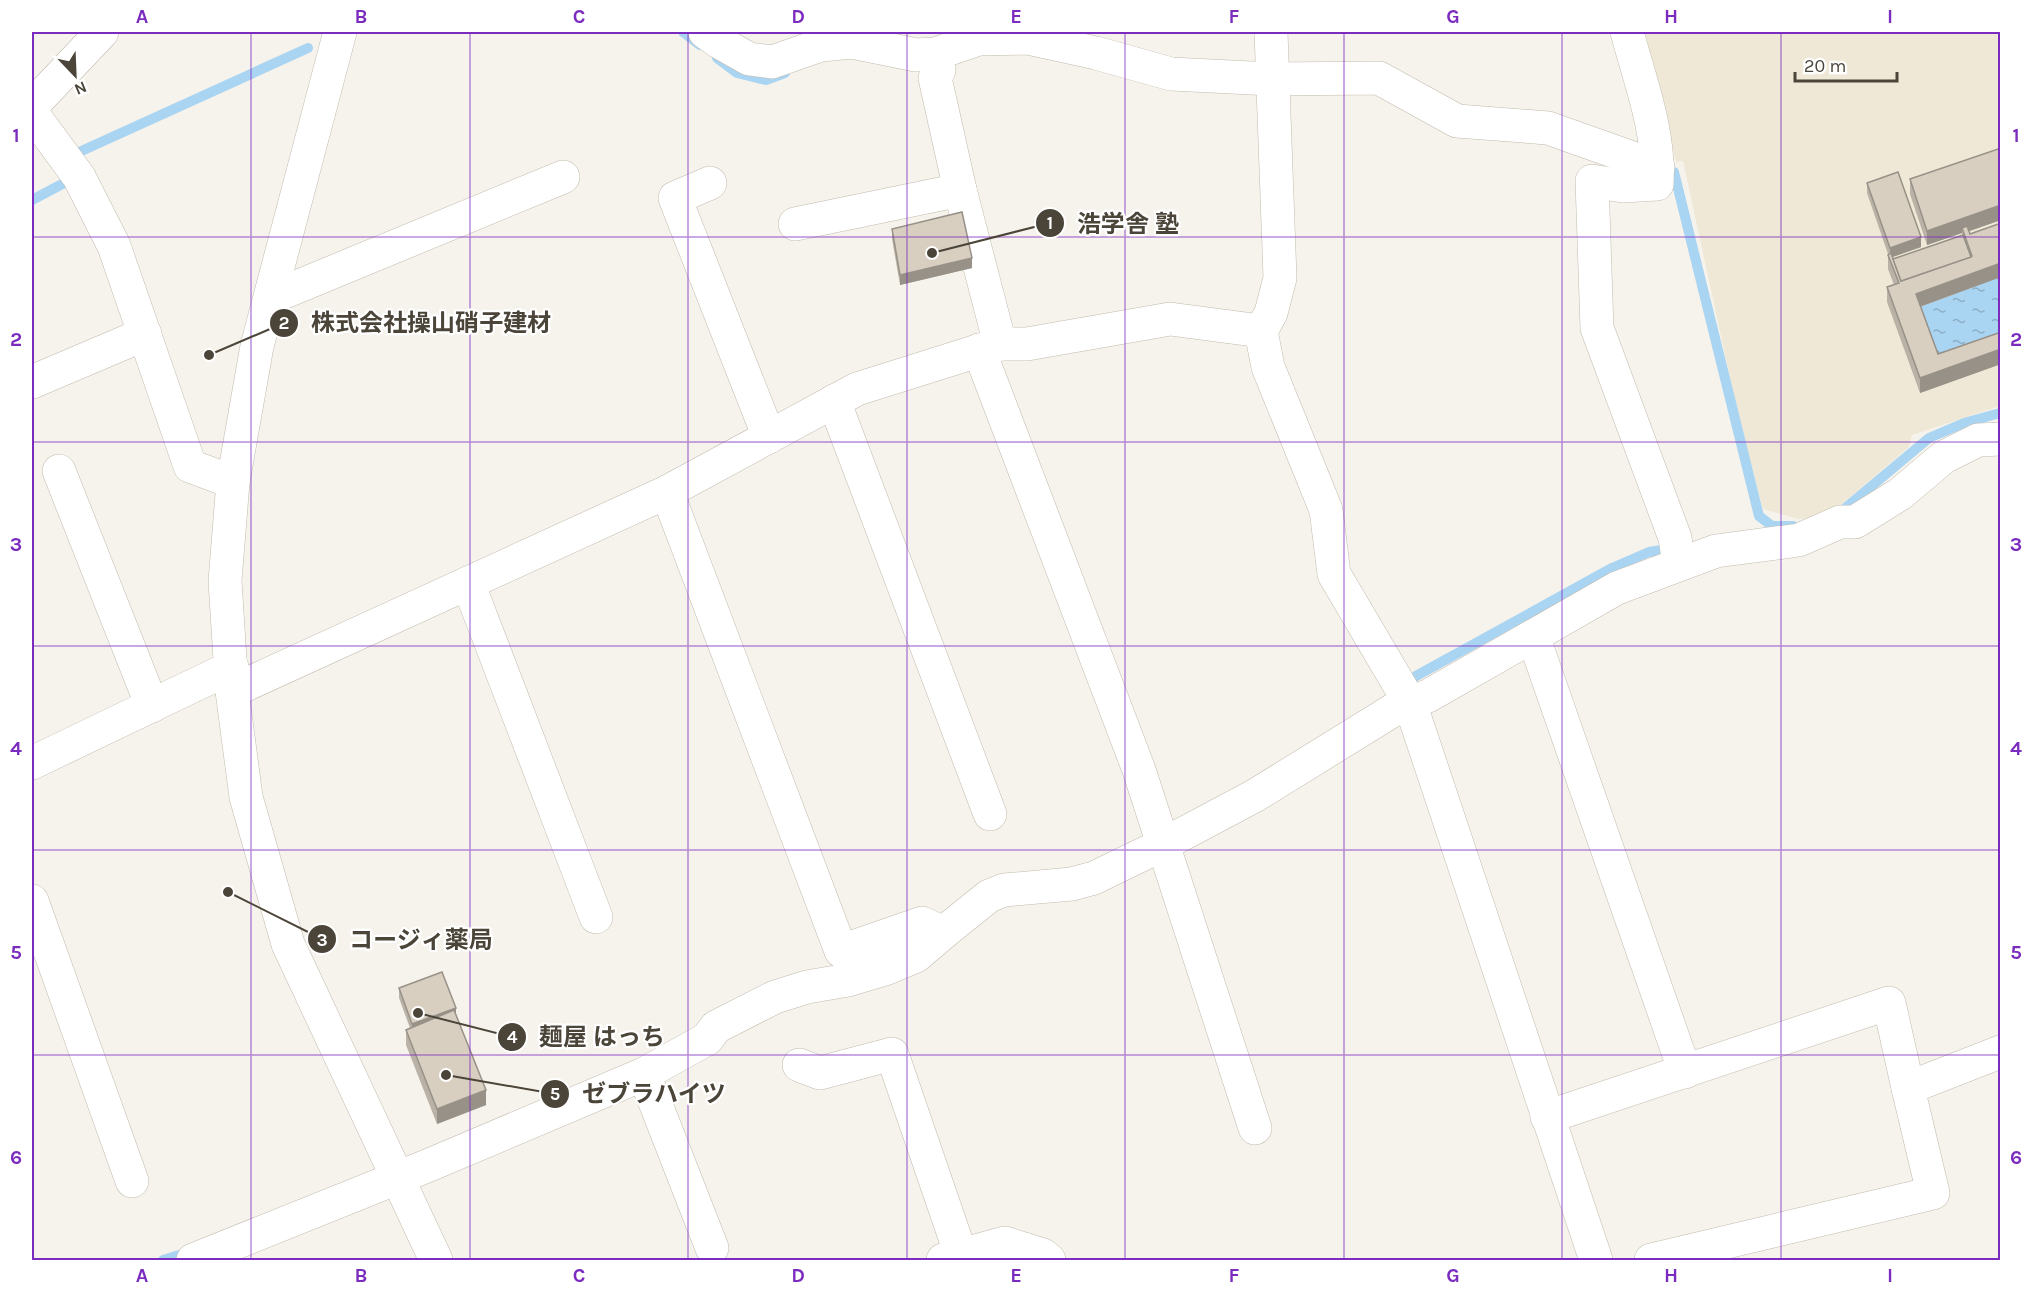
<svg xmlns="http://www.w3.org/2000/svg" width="2032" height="1292" font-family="Karla,'Noto Sans JP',sans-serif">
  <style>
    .education { fill: #efe8d6 }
    .water { fill: url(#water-ripples) }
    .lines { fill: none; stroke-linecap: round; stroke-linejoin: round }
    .stream { stroke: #a9d4f2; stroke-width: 10 }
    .minor-casing { stroke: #c2bbae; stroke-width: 34 }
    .tertiary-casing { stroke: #c2bbae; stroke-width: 34 }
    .minor { stroke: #fff; stroke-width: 33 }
    .tertiary { stroke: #fff; stroke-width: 33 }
    .wall { fill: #bab2a6 }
    .shaded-wall { fill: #979187 }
    .building { fill: #d8cfc1; stroke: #979187; stroke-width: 1.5 }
    .grid { fill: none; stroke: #7b2cbf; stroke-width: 1.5; stroke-opacity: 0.55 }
    .leader { fill: none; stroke: #4b4439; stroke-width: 2 }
    .callout-dot { fill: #4b4439; stroke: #fff; stroke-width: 2 }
    .mark-label { font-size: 18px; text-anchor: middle; font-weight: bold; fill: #fff }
    .callout-label { font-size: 24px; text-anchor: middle; font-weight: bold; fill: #4b4439; stroke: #fff; stroke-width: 4.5; stroke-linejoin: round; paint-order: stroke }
    .neatline { fill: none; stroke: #7b2cbf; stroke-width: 2 }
    .grid-label { font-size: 20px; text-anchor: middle; font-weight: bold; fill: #7b2cbf }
  </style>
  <defs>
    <pattern id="water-ripples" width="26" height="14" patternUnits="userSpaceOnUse" patternTransform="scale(1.5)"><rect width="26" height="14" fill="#a9d4f2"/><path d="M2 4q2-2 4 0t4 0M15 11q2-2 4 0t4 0" fill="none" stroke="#8caec5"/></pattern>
  </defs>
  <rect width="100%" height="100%" fill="#f6f3ec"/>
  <path class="education" d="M1645,32h355v374l-88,29 -3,12 -72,61 -20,10 -19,1 -35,-10 -27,-104 -53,-244 -7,1z"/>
  <path class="water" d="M2000,277v69l-62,23 -22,-61z"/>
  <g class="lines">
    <g class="stream">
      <path d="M683,32l17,13"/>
      <path d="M717,58l20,15 29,7 19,-7"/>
      <path d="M77,153l231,-105"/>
      <path d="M1671,171l3,1 85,344 13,10h21"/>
      <path d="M32,200l34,-18 -3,-9"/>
      <path d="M1837,515l92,-77 35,-15 36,-10"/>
      <path d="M1403,687l13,-11 196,-108 37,-16 24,-4"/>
      <path d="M163,1260l26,-8"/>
    </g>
    <g class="minor-casing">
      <g id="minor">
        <path d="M705,32l14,10 30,17 23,3 49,-17 31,-3 64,13 19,-1 44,-15 48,-1 69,15 75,21 101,5 107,-1 78,43 91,7 110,39"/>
        <path d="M1271,32l9,246 -9,35 -10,18 7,36 58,143 8,64 76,129 186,557"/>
        <path d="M1627,32c13,49 33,100 30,152l-34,2 -31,-5 5,147 78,210 4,26"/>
        <path d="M32,106l70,-74"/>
        <path d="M32,113l47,64 35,69 76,220 43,16"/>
        <path d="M710,183l-35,15 94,239"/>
        <path d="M795,224l165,-34"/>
        <path d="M270,298l293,-121"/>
        <path d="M1000,344h27l143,-25 91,12"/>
        <path d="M979,350l160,420 116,358"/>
        <path d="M32,382l113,-48"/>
        <path d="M834,401l156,413"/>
        <path d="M59,471l93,235"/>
        <path d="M667,492l190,-103 143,-45 -40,-154 -25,-112 4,-8 -4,-16"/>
        <path d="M468,583l128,334"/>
        <path d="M1533,636l152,436"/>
        <path d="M32,763l200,-96"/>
        <path d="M32,901l100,280"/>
        <path d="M943,933l46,-37 15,-6 68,-6 22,-6 70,-34 92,-49 139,-86 33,-13 189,-108 99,-37 83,-11 41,-18h15l45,-28 44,-37 34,-17 22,-1"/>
        <path d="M799,1065l21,8 72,-19 69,201"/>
        <path d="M644,1074l68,174"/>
        <path d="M1547,1117l342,-114 19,85"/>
        <path d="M193,1260l234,-94 217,-92 63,-35 9,-12 59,-30 32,-10 41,-7 37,-11 31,-13 27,-23 -21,-10 -81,28 -174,-459 -435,199"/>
        <path d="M943,1260l62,-17 38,12 6,5"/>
        <path d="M1651,1260l282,-67 -25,-105 92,-36"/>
      </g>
    </g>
    <g class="tertiary-casing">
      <path id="tertiary" d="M340,32l-83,314 -24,136 -8,99 7,110 14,106 42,147 148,316"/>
    </g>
    <use href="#minor" class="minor"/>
    <use href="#tertiary" class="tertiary"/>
  </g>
  <g class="wall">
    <path d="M2001,148v72l-32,11 1,3 31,-11v54l-81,30 18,47 63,-22v32l-81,29 -33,-91v-15l7,-2 -6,-16v-15l-21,-61v-10l54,64 -29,10 1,2 69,-24v-2l-35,12 -17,-51v-15z"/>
    <path d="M892,229l80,39 -72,17 -8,-46z"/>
    <path d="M399,988l57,26 30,91 -49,19 -31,-79v-15l4,-2 -11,-30z"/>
  </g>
  <g class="shaded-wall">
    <path d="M2001,205v15l-37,13 -2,-5v5l-35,12v-14z"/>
    <path d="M1921,237v10l-31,11v-10z"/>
    <path d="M972,258v10l-72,17v-10z"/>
    <path d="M2001,263v14l-85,31v-14z"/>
    <path d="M2001,349v15l-81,29v-15z"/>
    <path d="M456,1008v10l-44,16v-10z"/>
    <path d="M486,1090v15l-49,19v-15z"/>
  </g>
  <g class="building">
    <path d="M2001,148v57l-74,26 -17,-52z"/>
    <path d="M1898,172l23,65 -31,11 -23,-65z"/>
    <path d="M962,212l10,46 -72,17 -8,-46z"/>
    <path d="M2001,223v40l-85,31 22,60 63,-22v17l-81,29 -33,-91 12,-4 -11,-28 3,-2 10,28 71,-25 -10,-28 5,-2 3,8z"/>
    <path d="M1963,235l8,22 -70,24 -8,-22z"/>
    <path d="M442,972l14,36 -44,16 -13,-36z"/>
    <path d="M454,1010l32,80 -49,19 -31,-79z"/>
  </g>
  <path class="grid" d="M251,32v1228M470,32v1228M688,32v1228M907,32v1228M1125,32v1228M1344,32v1228M1562,32v1228M1781,32v1228M32,237h1968M32,442h1968M32,646h1968M32,850h1968M32,1055h1968"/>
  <path class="leader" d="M932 253L1050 223M209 355L284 323M228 892L322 939M418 1013L512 1037M446 1075L555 1094"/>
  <g class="callout-dot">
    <circle cx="932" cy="253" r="6"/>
    <circle cx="209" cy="355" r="6"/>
    <circle cx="228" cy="892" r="6"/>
    <circle cx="418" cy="1013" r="6"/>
    <circle cx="446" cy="1075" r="6"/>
    <circle cx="1050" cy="223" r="15"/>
    <circle cx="284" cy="323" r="15"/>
    <circle cx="322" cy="939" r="15"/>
    <circle cx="512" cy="1037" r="15"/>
    <circle cx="555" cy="1094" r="15"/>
  </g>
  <g class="mark-label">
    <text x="1050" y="229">1</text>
    <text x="284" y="329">2</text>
    <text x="322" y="946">3</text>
    <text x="512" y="1043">4</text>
    <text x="555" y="1100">5</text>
  </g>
  <g class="callout-label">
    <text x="1128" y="232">浩学舎 塾</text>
    <text x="431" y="331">株式会社操山硝子建材</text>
    <text x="421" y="948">コージィ薬局</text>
    <text x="602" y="1045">麺屋 はっち</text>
    <text x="654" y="1102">ゼブラハイツ</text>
  </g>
  <rect width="2032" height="1292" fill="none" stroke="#ffffff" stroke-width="66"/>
  <g transform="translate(75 75) rotate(157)" stroke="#ffffff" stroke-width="4.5" paint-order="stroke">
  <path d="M0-4.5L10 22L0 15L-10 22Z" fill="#4b4439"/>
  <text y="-9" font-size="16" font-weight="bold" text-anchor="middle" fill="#4b4439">N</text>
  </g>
  <path d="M1795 72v9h102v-9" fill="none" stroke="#4b4439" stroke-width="3"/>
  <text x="1804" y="72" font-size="18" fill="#4b4439" stroke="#ffffff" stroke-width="4.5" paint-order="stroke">20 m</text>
  <rect x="33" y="33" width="1966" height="1226" class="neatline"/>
  <g class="grid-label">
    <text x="142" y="23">A</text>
    <text x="361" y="23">B</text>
    <text x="579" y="23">C</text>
    <text x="798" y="23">D</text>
    <text x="1016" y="23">E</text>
    <text x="1234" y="23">F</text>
    <text x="1453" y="23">G</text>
    <text x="1671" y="23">H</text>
    <text x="1890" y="23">I</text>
    <text x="16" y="142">1</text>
    <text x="2016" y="142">1</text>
    <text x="16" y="346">2</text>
    <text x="2016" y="346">2</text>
    <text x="16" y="551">3</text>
    <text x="2016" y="551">3</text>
    <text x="16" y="755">4</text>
    <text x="2016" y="755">4</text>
    <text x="16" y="959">5</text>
    <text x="2016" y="959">5</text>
    <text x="16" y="1164">6</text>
    <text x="2016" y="1164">6</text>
    <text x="142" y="1282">A</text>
    <text x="361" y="1282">B</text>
    <text x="579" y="1282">C</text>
    <text x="798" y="1282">D</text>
    <text x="1016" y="1282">E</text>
    <text x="1234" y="1282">F</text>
    <text x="1453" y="1282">G</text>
    <text x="1671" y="1282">H</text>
    <text x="1890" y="1282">I</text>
  </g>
</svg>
